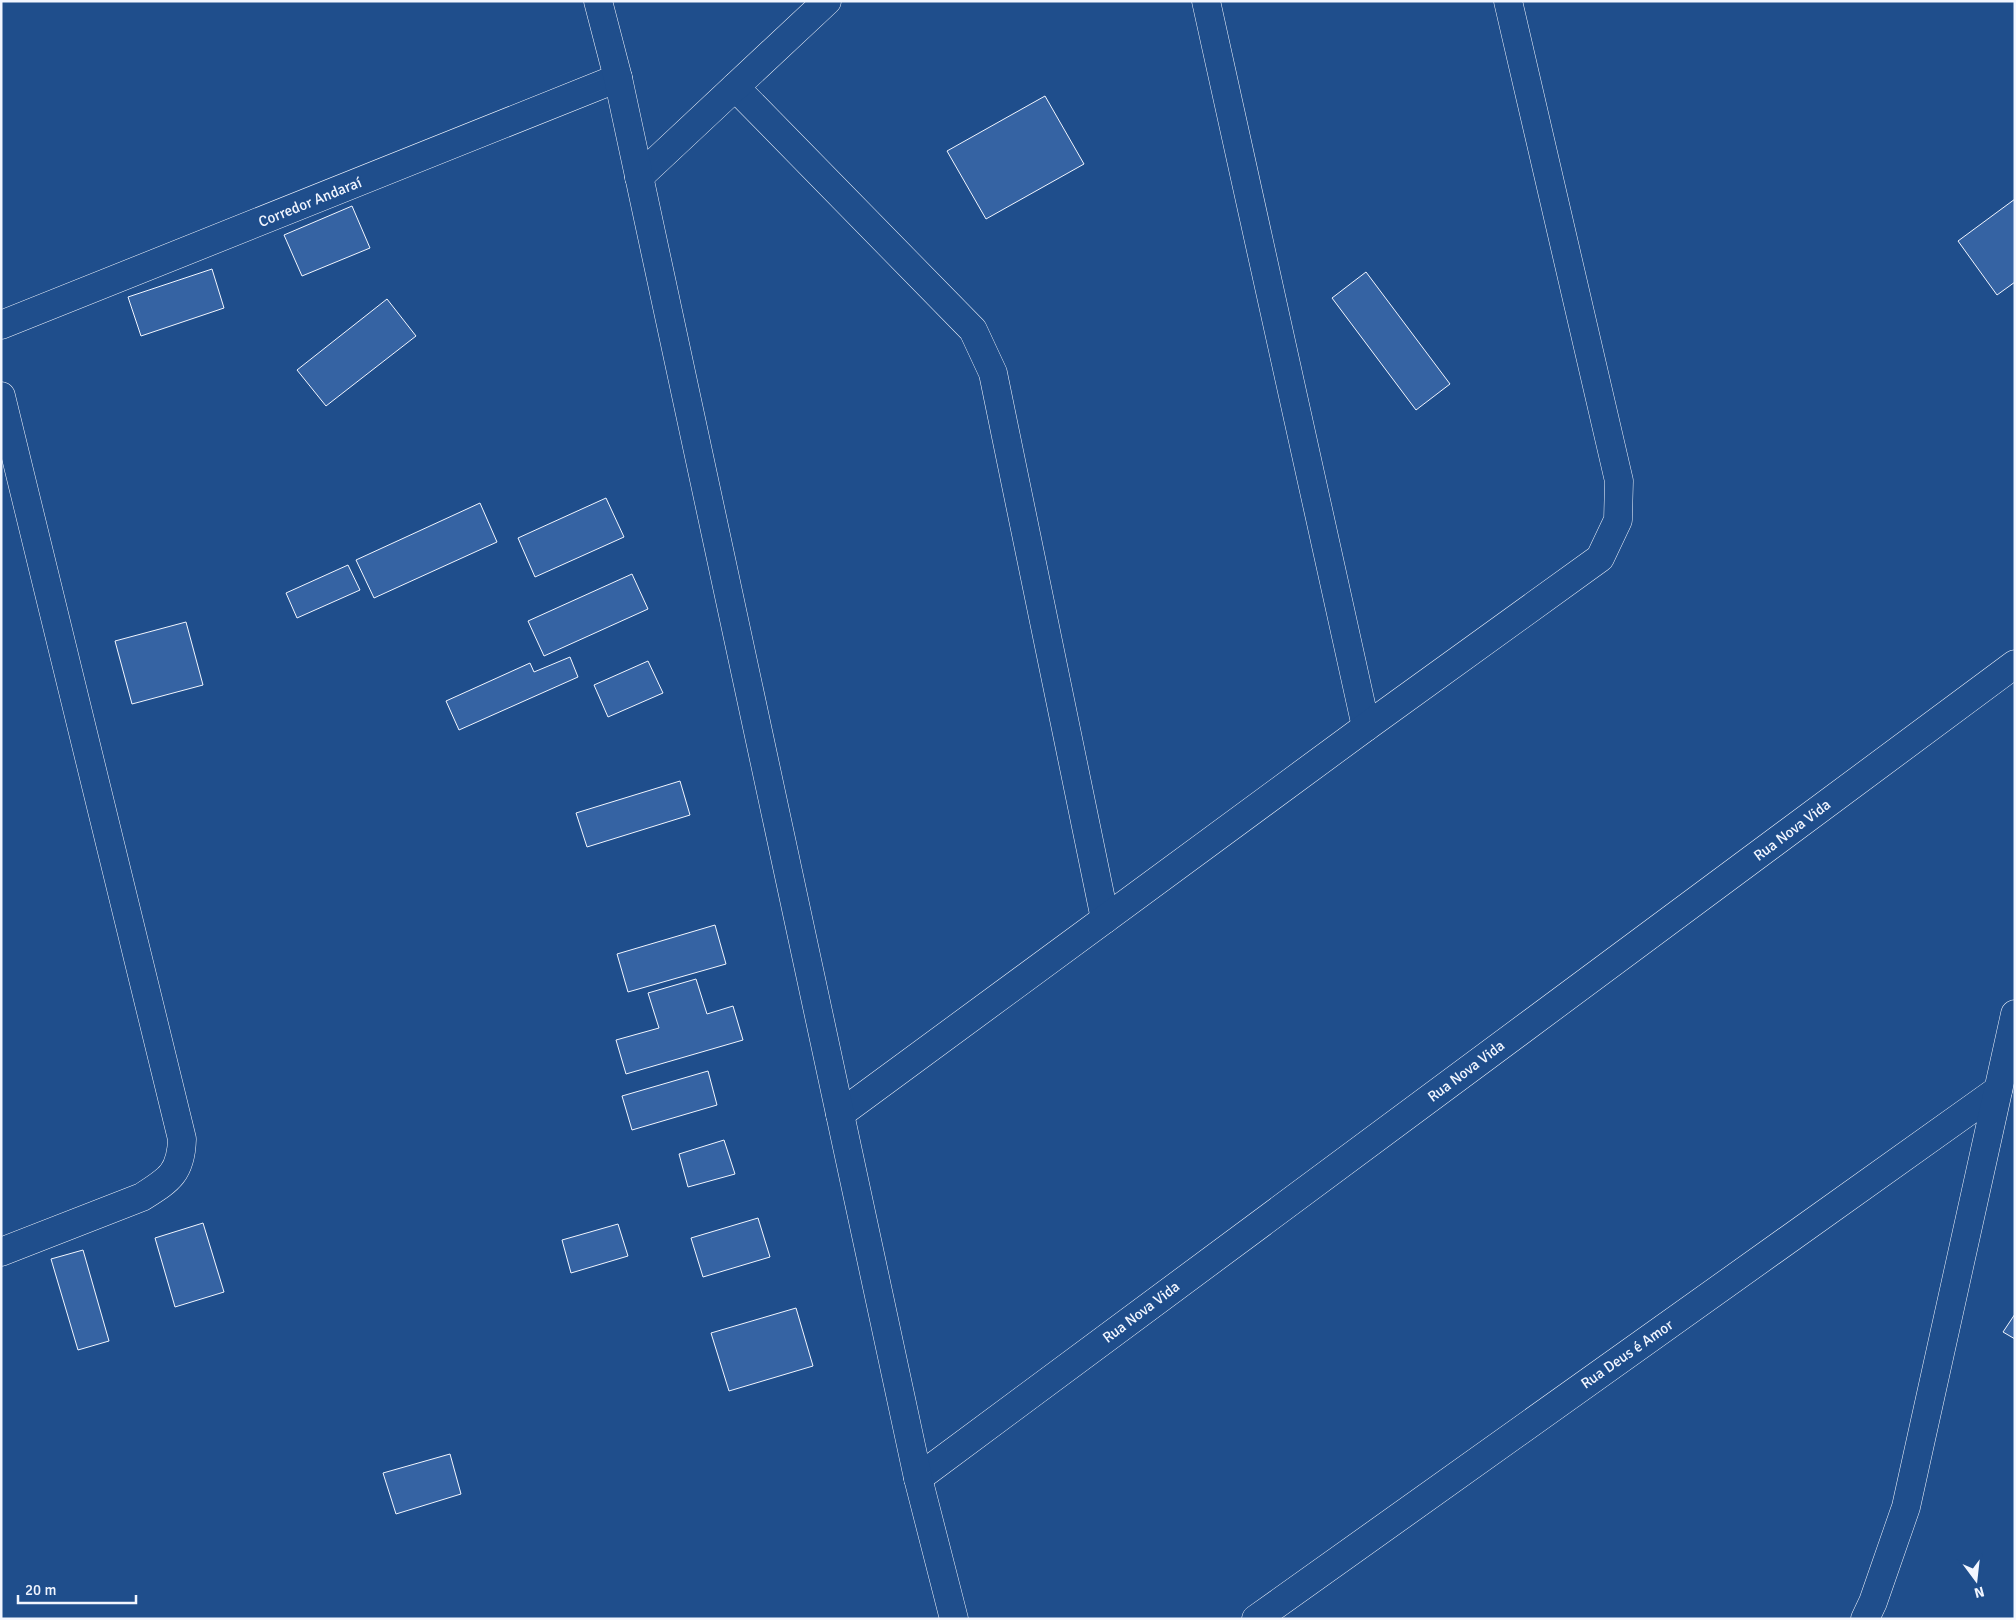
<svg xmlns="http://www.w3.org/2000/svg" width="2016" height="1620" font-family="Signika,sans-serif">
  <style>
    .building { fill: #3563a3; stroke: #f2f6ff }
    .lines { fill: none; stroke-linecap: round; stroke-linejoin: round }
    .minor-casing { stroke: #f2f6ff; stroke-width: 29 }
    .tertiary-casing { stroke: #f2f6ff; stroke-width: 29 }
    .minor { stroke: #1f4e8c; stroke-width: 28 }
    .tertiary { stroke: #1f4e8c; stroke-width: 28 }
    .labels { text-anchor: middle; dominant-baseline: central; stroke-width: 4; stroke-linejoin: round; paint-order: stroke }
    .street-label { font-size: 15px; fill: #f2f6ff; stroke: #1f4e8c }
  </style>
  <rect width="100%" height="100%" fill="#1f4e8c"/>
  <g class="building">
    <path d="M1045,96l39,68 -98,55 -39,-68z"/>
    <path d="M2015,199v83l-18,13 -39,-54z"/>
    <path d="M352,206l18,42 -68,28 -18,-41z"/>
    <path d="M212,269l12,39 -83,28 -13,-39z"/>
    <path d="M1366,272l84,112 -34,26 -84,-112z"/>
    <path d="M387,299l29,37 -90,70 -29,-36z"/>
    <path d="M606,498l18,39 -89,40 -17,-39z"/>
    <path d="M480,503l17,39 -123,56 -18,-38z"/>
    <path d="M348,565l12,25 -63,28 -11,-25z"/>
    <path d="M632,574l16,35 -104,47 -16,-35z"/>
    <path d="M186,622l17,63 -71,19 -17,-63z"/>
    <path d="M570,657l8,20 -119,53 -13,-29 84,-38 4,9z"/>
    <path d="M648,661l15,32 -55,24 -14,-32z"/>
    <path d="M680,781l10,34 -103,32 -11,-34z"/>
    <path d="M715,925l11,39 -98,28 -11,-38z"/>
    <path d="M696,979l11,35 26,-8 10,34 -117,34 -10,-34 43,-12 -11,-35z"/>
    <path d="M708,1071l9,34 -85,25 -10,-34z"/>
    <path d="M724,1140l11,34 -47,13 -9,-33z"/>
    <path d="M758,1218l12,39 -67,20 -12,-39z"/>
    <path d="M203,1223l21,69 -49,15 -20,-69z"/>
    <path d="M618,1224l10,32 -57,17 -9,-33z"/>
    <path d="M83,1250l26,91 -31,9 -27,-91z"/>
    <path d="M796,1308l17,58 -84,25 -18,-58z"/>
    <path d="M2015,1314v25l-12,-7z"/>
    <path d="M450,1454l11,40 -65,20 -13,-41z"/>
  </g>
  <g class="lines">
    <g class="minor-casing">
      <g id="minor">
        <path d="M1206,1l160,726"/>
        <path d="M735,87l238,243 20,43 112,546"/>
        <path d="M639,177l188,-176"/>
        <path d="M1,325l617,-247"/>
        <path d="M1,396l181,743c-1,34 -13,41 -40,58l-141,55"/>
        <path d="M840,1114l526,-387 234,-169 18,-38 1,-39 -111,-480"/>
        <path d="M918,1478l1097,-814"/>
        <path d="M1256,1619l742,-529"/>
        <path d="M1865,1619l8,-17 33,-95 109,-493"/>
      </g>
    </g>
    <g class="tertiary-casing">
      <path id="tertiary" d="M598,1l20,77 300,1400 36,141"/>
    </g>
    <use href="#minor" class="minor"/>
    <use href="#tertiary" class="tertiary"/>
  </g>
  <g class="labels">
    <g class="street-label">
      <text transform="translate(310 202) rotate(-22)">Corredor Andaraí</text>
      <text transform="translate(1792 830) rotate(-37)">Rua Nova Vida</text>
      <text transform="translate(1466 1071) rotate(-37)">Rua Nova Vida</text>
      <text transform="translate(1141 1312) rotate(-37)">Rua Nova Vida</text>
      <text transform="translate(1627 1354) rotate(-35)">Rua Deus é Amor</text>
    </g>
  </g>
  <rect width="2016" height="1620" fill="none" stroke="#f2f6ff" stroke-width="5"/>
  <g transform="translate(1976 1580) rotate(165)" stroke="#1f4e8c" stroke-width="4" paint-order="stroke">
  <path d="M0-4L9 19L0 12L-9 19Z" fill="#f2f6ff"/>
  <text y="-8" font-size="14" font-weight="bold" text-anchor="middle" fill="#f2f6ff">N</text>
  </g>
  <path d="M18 1595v8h118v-8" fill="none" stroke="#f2f6ff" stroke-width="2.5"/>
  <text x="25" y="1595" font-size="15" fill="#f2f6ff" stroke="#1f4e8c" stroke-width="4" paint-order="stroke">20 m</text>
</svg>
